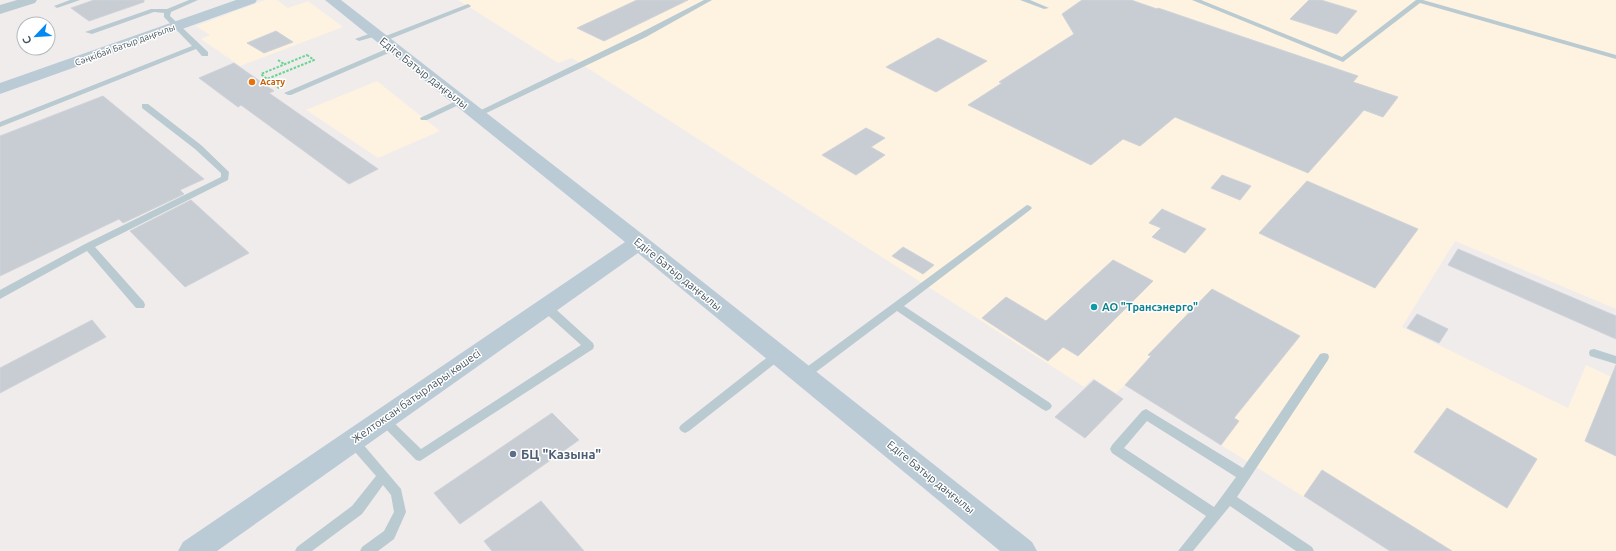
<svg xmlns="http://www.w3.org/2000/svg" width="1616" height="551" font-family="Ubuntu,sans-serif">
  <style>
    .commercial { fill: #fef2e1 }
    .building { fill: #c7cdd2; stroke: #cfd3d9 }
    .lines { fill: none; stroke-linecap: round; stroke-linejoin: round }
    .path { stroke: #68d692; stroke-width: 2; stroke-dasharray: 2.5 1.5; stroke-linecap: butt }
    .lane { fill: #bacad1; fill-rule: evenodd }
    .street { fill: #bacad1; fill-rule: evenodd }
    .secondary { fill: #bacbd6; fill-rule: evenodd }
    .food-dot { fill: #e8710a; stroke: #fff; stroke-width: 1.5 }
    .culture-dot { fill: #0f9aa8; stroke: #fff; stroke-width: 1.5 }
    .service-dot { fill: #5c6f8a; stroke: #fff; stroke-width: 1.5 }
    .labels { text-anchor: middle; dominant-baseline: central; stroke-width: 3; stroke-linejoin: round; paint-order: stroke }
    .far-street-label { font-size: 9px; fill: #42535c; stroke: #fff }
    .far-food-label { font-size: 9px; font-weight: bold; fill: #c56008; stroke: #fff; text-anchor: start }
    .street-label { font-size: 11px; fill: #42535c; stroke: #fff }
    .culture-label { font-size: 11px; font-weight: bold; fill: #0d838f; stroke: #fff; text-anchor: start }
    .near-service-label { font-size: 13px; font-weight: bold; fill: #4e5e75; stroke: #fff; text-anchor: start }
  </style>
  <rect width="100%" height="100%" fill="#f0ecec"/>
  <g class="commercial">
    <path d="M265,0h12l11,8 20,-7 35,26 -103,39 -39,-27 9,-4 -14,-9z"/>
    <path d="M458,0h1158v309l-161,-68 -53,86 166,81 18,-43 30,14v172h-226l-265,-166 -9,8 -23,-15 -9,9 -512,-329 -14,5z"/>
    <path d="M377,81l63,50 -62,27 -72,-48z"/>
  </g>
  <g class="building">
    <path d="M94,0h50v2l-55,19 -18,-13z"/>
    <path d="M637,0h51l-84,41 -27,-13z"/>
    <path d="M1082,0h49l26,9 1,-1 200,68 -5,6 45,15 -15,20 -19,-7 -56,63 -133,-56 -35,29 -17,-7 -32,26 -123,-60 34,-22 -3,-1 75,-48 -12,-20z"/>
    <path d="M1309,0h12l36,11 -20,23 -47,-15z"/>
    <path d="M276,31l17,11 -29,11 -17,-10z"/>
    <path d="M938,38l49,23 -51,31 -50,-25z"/>
    <path d="M234,63l40,28 -5,2 109,76 -29,15 -108,-79 -3,2 -39,-29z"/>
    <path d="M103,96l101,83 -24,11 4,4 -61,29 -4,-4 -119,57v-140z"/>
    <path d="M866,128l19,10 -14,9 14,8 -29,20 -34,-20z"/>
    <path d="M1222,175l29,11 -11,14 -29,-12z"/>
    <path d="M1307,181l111,48 -43,59 -116,-55z"/>
    <path d="M191,200l58,53 -64,34 -55,-56z"/>
    <path d="M1162,209l44,20 -21,24 -33,-16 9,-9 -12,-5z"/>
    <path d="M903,247l31,18 -11,9 -31,-18z"/>
    <path d="M1458,249l158,67v23l-168,-74z"/>
    <path d="M1113,260l40,21 -75,75 -15,-9 -15,14 -66,-43 24,-21 40,24z"/>
    <path d="M1212,289l88,47 -66,82 5,3 -18,24 -96,-60 26,-29 -3,-1z"/>
    <path d="M1417,314l31,15 -9,14 -32,-15z"/>
    <path d="M92,320l14,17 -106,56v-25z"/>
    <path d="M1616,365v91l-31,-15z"/>
    <path d="M1094,380l29,19 -38,39 -30,-21z"/>
    <path d="M1447,408l90,51 -30,49 -93,-56z"/>
    <path d="M552,413l27,27 -119,84 -26,-31z"/>
    <path d="M1322,470l130,81h-62l-86,-55z"/>
    <path d="M541,501l43,50h-92l-8,-10z"/>
  </g>
  <g class="lines">
    <g class="path">
      <path d="M307,55l7,5 -47,19 -6,-5z"/>
      <path d="M278,60l6,4"/>
      <path d="M268,79l12,10"/>
    </g>
    <g class="lane">
      <path d="M70,0h10l-23,8 -3,-2z"/>
      <path d="M189,0h9l-27,12 -1,4 38,36v4h-6l-6,-7 -196,78v-5l192,-76 -28,-29v-4l-10,-1 -62,22 -7,-2 66,-23h16z"/>
      <path d="M704,0h8l-66,37 -166,79h-6l-1,-2 167,-81z"/>
      <path d="M1020,0h10l19,8 -5,1z"/>
      <path d="M1192,0h9l141,57 74,-57h7l193,55v4l-196,-56 -77,59z"/>
      <path d="M468,4l3,2 -1,1 -85,34 -7,-2z"/>
      <path d="M374,32h3v4l-18,5 -4,-2z"/>
      <path d="M391,47l7,2 -107,46h-3l-4,-2z"/>
      <path d="M458,100h3l4,2 -38,18h-6l-1,-2z"/>
      <path d="M142,104h6l53,41 28,27 -1,8 -133,67 49,55 1,3 -1,3h-8l-49,-57 -87,48v-9l85,-46 136,-67v-4l-26,-24 -53,-41z"/>
      <path d="M1027,205l3,1 2,2 -2,2 -126,96 146,97 2,3 -2,3 -4,2 -4,-2 -145,-98 -89,67 -4,1 -4,-1 -2,-3 2,-3z"/>
      <path d="M545,302l4,1 44,40 1,3 -1,3 -173,112 -4,-1 -37,-38 -2,-3 2,-3 4,-2 4,2 34,33 160,-104 -40,-36 -1,-3 1,-3z"/>
      <path d="M1594,349l22,7v8l-26,-8 -1,-3 1,-3z"/>
      <path d="M778,351l4,1 1,3 -1,3 -93,73 -4,2 -4,-2 -2,-3 2,-3 93,-73z"/>
      <path d="M1324,353l4,1 1,3 -1,3 -91,137 75,50 2,4h-18l-66,-45 -37,45h-15l28,-35 -94,-63 -2,-4 2,-4 30,-34 4,-2 97,59 77,-114zM1147,421l89,56 -22,30 -90,-59z"/>
      <path d="M352,435l4,1 45,53 5,23 -12,27 -16,12h-18l2,-4 22,-16 10,-19 -3,-17 -8,-10 -21,29 -50,37h-17l2,-4 55,-41 24,-30 -28,-32 -2,-4 2,-4z"/>
    </g>
    <path class="street" d="M17,0h20l-2,3 -35,11v-9z"/>
    <g class="secondary">
      <path d="M236,0h21l-2,3 -255,91v-11z"/>
      <path d="M325,0h16l305,237 386,305 5,9h-37l-362,-298 -421,298h-39l5,-9 442,-300z"/>
    </g>
  </g>
  <circle class="food-dot" cx="252" cy="82" r="4"/>
  <circle class="culture-dot" cx="1094" cy="307" r="4"/>
  <circle class="service-dot" cx="513" cy="454" r="4"/>
  <g class="labels">
    <g class="far-street-label">
      <text transform="translate(125 45) rotate(-20)">Сәңкібай Батыр даңғылы</text>
    </g>
    <g class="far-food-label">
      <text x="260" y="82">Асату</text>
    </g>
    <g class="street-label">
      <text transform="translate(424 73) rotate(38)">Едіге Батыр даңғылы</text>
      <text transform="translate(678 274) rotate(39)">Едіге Батыр даңғылы</text>
      <text transform="translate(416 396) rotate(-35)">Желтоксан батырлары көшесі</text>
      <text transform="translate(931 477) rotate(39)">Едіге Батыр даңғылы</text>
    </g>
    <g class="culture-label">
      <text x="1102" y="307">АО "Трансэнерго"</text>
    </g>
    <g class="near-service-label">
      <text x="521" y="454">БЦ "Казына"</text>
    </g>
  </g>
  <g transform="translate(36 36) rotate(245)"><circle r="19" fill="#ffffff" stroke="#b3babe"/>
  <path d="M0-3L7 15L0 10L-7 15Z" fill="#0289f3"/>
  <text y="-6" font-size="11" font-weight="bold" text-anchor="middle" fill="#42535c">С</text>
  </g>
</svg>
